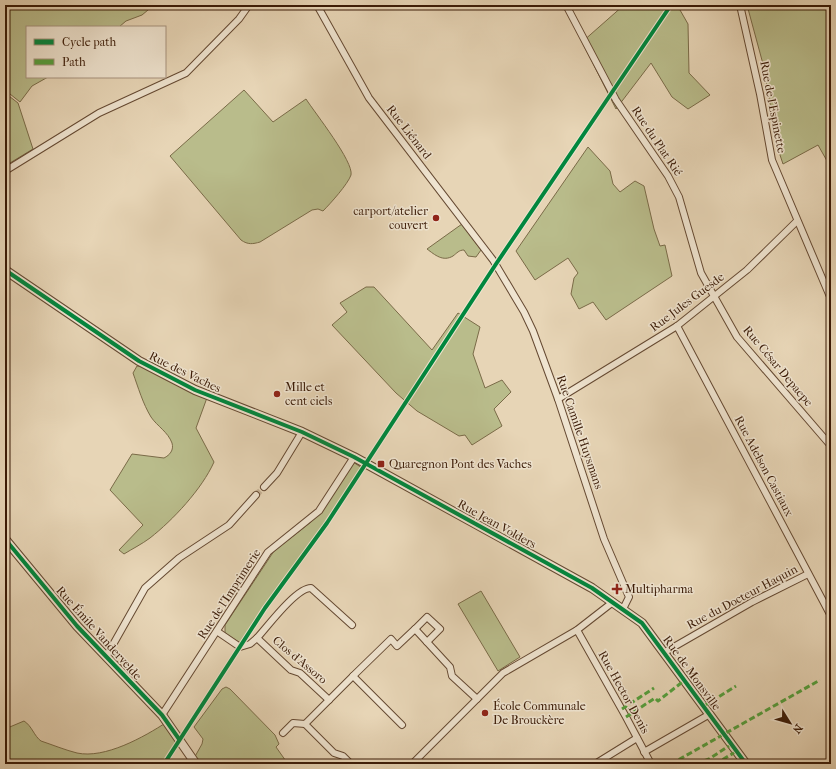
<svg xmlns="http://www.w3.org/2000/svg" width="836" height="769" font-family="'IM FELL French Canon',serif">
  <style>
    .green { fill: #b9bc8b; stroke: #7a6b48 }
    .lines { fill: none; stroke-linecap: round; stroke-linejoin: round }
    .minor-tunnel { stroke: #c4b093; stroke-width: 6; stroke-dasharray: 6 3; stroke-linecap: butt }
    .minor-casing { stroke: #654932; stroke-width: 8 }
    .tertiary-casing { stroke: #654932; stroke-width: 10 }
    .minor { stroke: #efe4d0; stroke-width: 6 }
    .tertiary { stroke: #efe4d0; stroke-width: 8 }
    .quiet { stroke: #54a13d; stroke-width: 3; stroke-dasharray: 6 3; stroke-linecap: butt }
    .cycleway-casing { stroke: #efe4d0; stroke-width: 6 }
    .cycleway { stroke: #00873e; stroke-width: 4 }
    .poi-dot { fill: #8f2418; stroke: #efe4d0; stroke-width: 1.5 }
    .labels { text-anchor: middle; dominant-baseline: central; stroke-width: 3; stroke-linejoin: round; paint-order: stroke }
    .street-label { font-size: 12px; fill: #3a1a06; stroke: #efe4d0 }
    .poi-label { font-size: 12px; fill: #3a1a06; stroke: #efe4d0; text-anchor: start }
  </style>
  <rect width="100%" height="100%" fill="#e7d5b6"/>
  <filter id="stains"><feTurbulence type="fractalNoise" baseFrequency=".005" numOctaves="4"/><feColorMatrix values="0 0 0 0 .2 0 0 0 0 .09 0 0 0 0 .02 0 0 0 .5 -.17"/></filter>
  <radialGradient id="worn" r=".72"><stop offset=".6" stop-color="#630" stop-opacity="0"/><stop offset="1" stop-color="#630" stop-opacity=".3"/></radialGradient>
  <g class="green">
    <path d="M10,5h144l-12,10 -16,6 -7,6h-92v50h21l-16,9 -12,16 -15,-12v-77z"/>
    <path d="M624,5h59l-3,5 8,14 1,49 21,22 -22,14 -16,-12 -21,-34 -35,46 -34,-67z"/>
    <path d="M747,5h84v163l-13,-23 -35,19 -5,-15 -15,-85z"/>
    <path d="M244,90l29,32 33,-23c9,14 48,63 45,76 -3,9 -21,29 -28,36l-5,-2 -6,1 -52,32c-7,2 -12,3 -19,-2l-71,-84z"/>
    <path d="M5,93l13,10 15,46 -28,17z"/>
    <path d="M588,147l22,24 3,13 7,8 15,-11 9,5 10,43 6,17 5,-1 7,31 -66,44 -13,-18 -14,7 -8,-15 3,-16 4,-5 -10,-15 -33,22 -19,-29z"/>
    <path d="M462,224l19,26 -5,7 -8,-1 -4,-6c-5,0 -7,3 -11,6 -10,6 -18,-1 -26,-7z"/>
    <path d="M366,287h8l58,63 26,-37 22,14 -7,27 12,34 17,-8 9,12 -17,17 8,17 -30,19 -7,-10 -6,1 -42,-25 -21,-18 -64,-68 15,-13 -7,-9z"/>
    <path d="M137,366l11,1 60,28 -12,33 18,34c-12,27 -41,58 -64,76 -8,6 -18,11 -26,16l-5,-4 24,-25 -33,-35 22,-36 32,4c6,-3 10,-8 8,-15 -4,-11 -15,-17 -21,-26 -8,-13 -13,-30 -18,-44z"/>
    <path d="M353,462l9,6c-39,59 -82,116 -122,175l-15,-10v-8l49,-74 37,-29z"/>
    <path d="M481,591l39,66 -22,14 -40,-67z"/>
    <path d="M226,687l4,2 45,46 4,9 -3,3 12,17h-92l-3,-4 9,-16 1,-5 -9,-12 28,-38z"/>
    <path d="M24,721c8,5 10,15 17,20 12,4 24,9 36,12 28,6 67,-16 90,-31l12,17 -15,25h-159v-35z"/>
  </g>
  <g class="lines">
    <path class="minor-tunnel" d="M256,495l8,-8"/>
    <g class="minor-casing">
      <g id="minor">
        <path d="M317,5l52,93 124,162 31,52 9,19 25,68 46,140 25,58 -6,12"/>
        <path d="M566,5l50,95 52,76 11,21 22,76 36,64 94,109"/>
        <path d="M740,5l20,89 12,66 59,139"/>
        <path d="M5,171l94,-58 87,-40 53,-54 10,-14"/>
        <path d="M677,326l154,290"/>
        <path d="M558,399l119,-73 70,-56 50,-49"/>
        <path d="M264,487l13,-14 25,-41"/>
        <path d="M415,629l12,-12 13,12 -13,13"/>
        <path d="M577,630l49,87 25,47"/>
        <path d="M218,632l22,15 10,-3 7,-6 34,32 9,3 29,27"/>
        <path d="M257,638c11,-12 39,-50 54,-50l41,37"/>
        <path d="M665,652l87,-50 56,-28"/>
        <path d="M106,657l39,-69 34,-30 50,-33 27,-30"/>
        <path d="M353,676l38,-37 6,7 18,-17 35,38 2,9 25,23"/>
        <path d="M162,715l106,-163 51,-41 35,-54"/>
        <path d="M283,733l10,-10 12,1"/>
        <path d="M644,752l66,-38"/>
        <path d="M351,764l-8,-8 -9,-3 -29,-29 48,-48 49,49"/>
        <path d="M412,764l91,-91 74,-43 36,-28"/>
        <path d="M595,764l42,-26"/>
      </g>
    </g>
    <g class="tertiary-casing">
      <g id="tertiary">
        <path d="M5,270l134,91 56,29 107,42 52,25 238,131 50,35 104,141"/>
        <path d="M5,539l72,87 85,89 34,49"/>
      </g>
    </g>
    <use href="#minor" class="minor"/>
    <use href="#tertiary" class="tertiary"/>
    <g class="quiet">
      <path d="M704,706l32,-20"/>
      <path d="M622,709l32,-21"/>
      <path d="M626,717l29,-19 3,3 27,-21"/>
      <path d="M671,764l149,-84"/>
      <path d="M696,764l13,-5 23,-15"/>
      <path d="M715,764l22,-13"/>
    </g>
    <g class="cycleway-casing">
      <g id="cycleway">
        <path d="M5,270l134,91 56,29 107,42 52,25 238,131 50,35 104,141"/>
        <path d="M5,539l72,87 85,89 17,24"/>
        <path d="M164,764l101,-156 62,-85 169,-259 175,-259"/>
      </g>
    </g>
    <use href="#cycleway" class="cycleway"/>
  </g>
  <g class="poi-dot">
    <circle cx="436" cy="218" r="4"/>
    <circle cx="277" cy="394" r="4"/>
    <rect x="377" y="460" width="8" height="8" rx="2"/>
    <path d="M615 583h4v4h4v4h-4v4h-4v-4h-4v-4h4z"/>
    <circle cx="485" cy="713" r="4"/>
  </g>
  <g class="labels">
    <g class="street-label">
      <text transform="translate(773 107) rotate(79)">Rue de l'Espinette</text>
      <text transform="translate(409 132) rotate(52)">Rue Liénard</text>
      <text transform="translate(657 141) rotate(56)">Rue du Plat Rié</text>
      <text transform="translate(687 302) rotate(-37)">Rue Jules Guesde</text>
      <text transform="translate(778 366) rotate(50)">Rue César Depaepe</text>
      <text transform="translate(185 372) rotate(26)">Rue des Vaches</text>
      <text transform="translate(580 432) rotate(71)">Rue Camille Huysmans</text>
      <text transform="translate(764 466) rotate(62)">Rue Adelson Castiaux</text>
      <text transform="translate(497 524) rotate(29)">Rue Jean Volders</text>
      <text transform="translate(229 594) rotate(-57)">Rue de l'Imprimerie</text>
      <text transform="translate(742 597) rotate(-28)">Rue du Docteur Haquin</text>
      <text transform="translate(99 633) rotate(48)">Rue Émile Vandervelde</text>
      <text transform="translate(300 660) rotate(40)">Clos d'Assoro</text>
      <text transform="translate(692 673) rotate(54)">Rue de Monsville</text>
      <text transform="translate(624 692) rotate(61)">Rue Hector Denis</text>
    </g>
    <g class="poi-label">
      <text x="428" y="211" text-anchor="end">carport/atelier<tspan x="428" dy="14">couvert</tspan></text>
      <text x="285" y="387">Mille et<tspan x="285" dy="14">cent ciels</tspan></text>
      <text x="389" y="464">Quaregnon Pont des Vaches</text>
      <text x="625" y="589">Multipharma</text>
      <text x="493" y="706">École Communale<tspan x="493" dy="14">De Brouckère</tspan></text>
    </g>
  </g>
  <rect width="836" height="769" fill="none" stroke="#e7d5b6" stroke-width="20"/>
  <rect x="6" y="6" width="824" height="757" fill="none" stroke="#3a1a06" stroke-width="2"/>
  <rect x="10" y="10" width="816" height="749" fill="none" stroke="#3a1a06"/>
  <rect x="26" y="26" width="140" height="52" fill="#efe4d0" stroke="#a7937f"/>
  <rect x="34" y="39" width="20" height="6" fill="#00873e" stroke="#a7937f"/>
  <text x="62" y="46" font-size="12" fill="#3a1a06">Cycle path</text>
  <rect x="34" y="59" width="20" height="6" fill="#54a13d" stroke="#a7937f"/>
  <text x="62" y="66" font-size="12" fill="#3a1a06">Path</text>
  <g transform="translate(790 723) rotate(127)" stroke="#efe4d0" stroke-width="3" paint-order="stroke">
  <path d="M0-3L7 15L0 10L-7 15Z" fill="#3a1a06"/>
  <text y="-6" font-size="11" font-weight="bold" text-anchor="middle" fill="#3a1a06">N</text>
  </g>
  <rect width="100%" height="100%" filter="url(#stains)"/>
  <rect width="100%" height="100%" fill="url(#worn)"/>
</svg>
